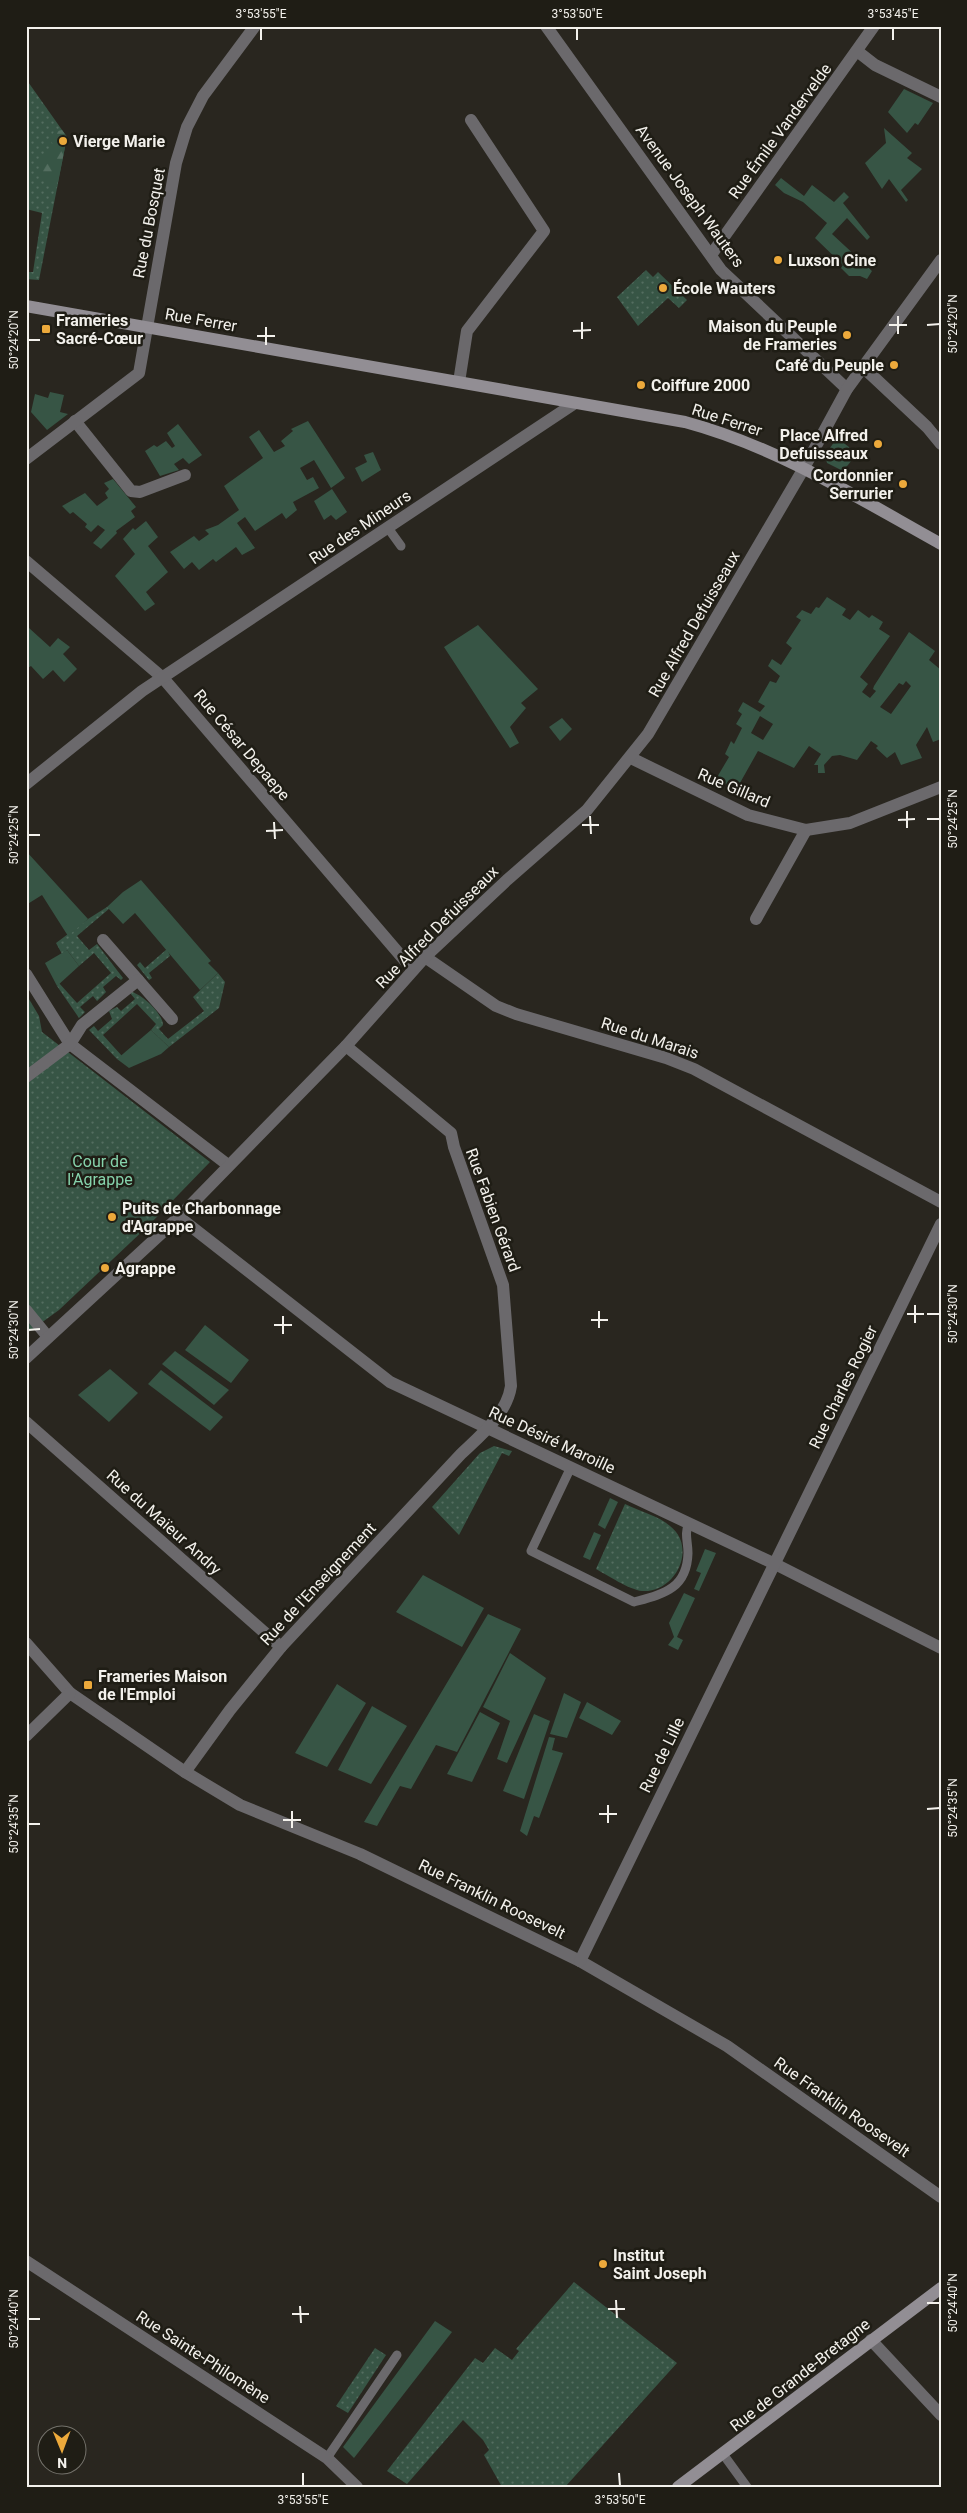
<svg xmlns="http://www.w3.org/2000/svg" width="967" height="2513" font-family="Roboto,sans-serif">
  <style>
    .grass { fill: url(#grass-dots) }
    .forest { fill: url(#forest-firs) }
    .garden { fill: #375545; fill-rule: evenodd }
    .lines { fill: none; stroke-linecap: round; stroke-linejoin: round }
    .service { stroke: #6b696c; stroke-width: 9 }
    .minor { stroke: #6b696c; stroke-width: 12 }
    .secondary { stroke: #928e94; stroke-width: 12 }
    .ticks { fill: none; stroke: #f3f1ec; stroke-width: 2 }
    .poi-dot { fill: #eca93b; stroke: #1f1d15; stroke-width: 2 }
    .labels { text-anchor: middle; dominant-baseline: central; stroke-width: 5; stroke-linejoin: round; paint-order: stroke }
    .street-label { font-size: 16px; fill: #f3f1ec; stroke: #1f1d15 }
    .poi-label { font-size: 16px; font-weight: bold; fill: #f3f1ec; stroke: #1f1d15; text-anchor: start }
    .park-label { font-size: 16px; fill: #86d3ac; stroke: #1f1d15 }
    .neatline { fill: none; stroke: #f3f1ec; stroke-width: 2 }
    .ticks-label { font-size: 12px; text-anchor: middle; fill: #f3f1ec }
  </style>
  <defs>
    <pattern id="grass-dots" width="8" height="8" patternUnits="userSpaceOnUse" patternTransform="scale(1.25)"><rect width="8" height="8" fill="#375545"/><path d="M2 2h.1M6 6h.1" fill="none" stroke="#546e60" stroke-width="1.8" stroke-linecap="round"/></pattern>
    <pattern id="forest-firs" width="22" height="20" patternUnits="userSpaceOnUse" patternTransform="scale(1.25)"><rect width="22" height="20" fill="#375545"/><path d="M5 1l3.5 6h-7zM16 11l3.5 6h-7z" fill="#546e60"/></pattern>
  </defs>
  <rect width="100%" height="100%" fill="#29261f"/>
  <g class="grass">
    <path d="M26,79l41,58 -28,143 -13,-1v-7h7l9,-59 -16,-4z"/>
    <path d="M646,270l7,7 5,-5 29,28 -8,8 -11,-10 -30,28 -21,-29z"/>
    <path d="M107,907l3,1 -33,28 12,14 8,-6 26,34 -2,2 -5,-4 -13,11 3,5 -9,9 -4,-5 -13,11 5,5 -6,6 -22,-32 2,-3 18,20 34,-30 -17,-20 -15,13 -12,-16 -5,4 -6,-11 32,-24z"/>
    <path d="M167,949l3,7 -21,17 3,5 -3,2 -12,-15 3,-3 5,6z"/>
    <path d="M218,973l7,9 -6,26 -50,39 -18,-17 5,-6 -19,-20 -34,31 19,21 -5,3 -28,-29 5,-4 4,5 14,-12 -3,-8 8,-4 4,4 14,-12 -5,-6 2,-1c11,3 31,22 31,33l-4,4 9,10 36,-28 -11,-14z"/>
    <path d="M26,994l13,22 3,16 168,130 -61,63 -90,85 -33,24z"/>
    <path d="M494,1446l18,5 -3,5 -7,-3 -43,82 -27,-28 48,-54z"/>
    <path d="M625,1504c14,7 34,12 45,22 28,22 5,67 -28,65 -12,-1 -35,-16 -46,-22z"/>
    <path d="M574,2282l103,81 -112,124h-63l-18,-32 5,-5 -6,-10 -20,-20 -56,64 -20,-13 88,-113 8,5 12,-15 17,12 7,-9 -3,-2z"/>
    <path d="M375,2348l11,7 -38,58 -12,-7z"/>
  </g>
  <path class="forest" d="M62,130l5,7 -10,50 -11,-2 -7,-13 1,-13 15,-11 -6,-10 5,-6z"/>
  <g class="garden">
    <path d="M904,89l29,14 -15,22 -3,-2 -8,10 -19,-21z"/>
    <path d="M884,128l28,25 -5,5 15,11 -21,21 7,10 -2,2 -17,-23 -7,10 -17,-26 21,-20z"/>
    <path d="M781,178l23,18 8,-11 22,17 10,-10 5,5 -6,6 27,34 -3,3 -20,-22 -15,16 40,37 -5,8 -7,-3h-11l-8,-8 2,-3 -28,-27 12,-15 -24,-21 -19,-9 -9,-8z"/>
    <path d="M50,392l14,3 -4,17 8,2 -21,16 -16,-18 4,-18 13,4z"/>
    <path d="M308,421l37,57 -14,10 -17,-28 -14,8 7,12 6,-3 6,11 -26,14 4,8 -11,9 -4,-6 -27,18 -10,-14 -8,6 18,25 -13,7 -6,-8 -20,15 -3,-3 -14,11 -7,-8 -8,7 -14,-17 24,-16 5,5 10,-7 -4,-4 13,-5 21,-15 -15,-24 39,-28 -14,-21 10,-7 15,22 11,-6 -4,-5 12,-10 -2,-2z"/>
    <path d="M178,424l24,31 -13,9 -6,-6 -9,6 5,6 -19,6 -15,-25 9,-6 3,2 9,-6 6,7 3,-2 -8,-13z"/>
    <path d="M837,438l12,9 3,13 -9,11 -16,-8 -2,-8z"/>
    <path d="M373,452l8,18 -19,12 -7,-14 12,-6 -3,-7z"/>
    <path d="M113,479l23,28 -5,4 4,6 -19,14 1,2 -16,16 -8,-6 12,-13 -7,-5 -7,7 -6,-5 2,-3 -14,-12 -3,2 -8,-8 23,-13 12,13 11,-8 -3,-5 4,-4 -5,-6z"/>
    <path d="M332,489l15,23 -11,8 -5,-5 -7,5 -10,-19z"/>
    <path d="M146,521l12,16 -10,9 20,26 -22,20 9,12 -10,7 -30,-35 20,-22 -12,-15 10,-11 2,2z"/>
    <path d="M827,597l19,12 -4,6 8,5 8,-10 11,8 3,-3 11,7 -4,7 11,7 -30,41 8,7 -6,8 8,6 6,-7 -3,-2 1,-3 35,-54 26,19 -6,9 12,10v69l-8,3 -6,-15 -11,18 6,13 -21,7 -6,-13 -8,6 -11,-10 2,-2 -7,-5 -14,19 -17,-5 -8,1 -8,9 1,8h-7v-8h-4l7,-11 -12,-8 -15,22 -36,-17 -22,39 -20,-11 13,-22 -4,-3 6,-13 3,3 8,-16 -6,-4 6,-10 -4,-3 5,-9 17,10 5,-6 -7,-4 12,-21 6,2 4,-7 -12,-10 4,-7 9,6 11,-17 -6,-5 15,-23 -5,-3 6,-7 9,4 5,-7 3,1zM906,681l5,5 -20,28 -11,-7 19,-24 4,2zM760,716l13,8 -10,16 -12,-7z"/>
    <path d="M478,625l60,64 -17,14 5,5 -16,19 9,16 -9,5 -66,-101z"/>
    <path d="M29,628l21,19 8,-9 12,9 -7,7 14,15 -13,13 -11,-12 -10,9 -12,-13 -5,3v-38z"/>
    <path d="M562,718l10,11 -12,12 -11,-14z"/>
    <path d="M26,851l62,68 -20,17 -26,-41 -16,10z"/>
    <path d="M141,880l70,81 -3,2 10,10 -18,17 -65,-77 -12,11 -16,-17 16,-15z"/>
    <path d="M67,950l12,16 -22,20 -12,-23z"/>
    <path d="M151,1030l18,17 -8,7 -32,14 -12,-9z"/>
    <path d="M205,1325l44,35 -18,23 -46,-33z"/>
    <path d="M175,1351l54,39 -15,15 -52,-41z"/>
    <path d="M110,1369l28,24 -29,29 -31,-27z"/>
    <path d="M161,1370l62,47 -13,14 -62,-47z"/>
    <path d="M610,1498l8,4 -13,27 -7,-4z"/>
    <path d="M594,1532l7,3 -11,25 -7,-3z"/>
    <path d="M705,1549l11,4 -17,38 -5,-2 7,-16 -5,-2z"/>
    <path d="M423,1575l61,33 -22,39 -66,-35z"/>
    <path d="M684,1593l11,5 -18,39 6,3 -5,10 -10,-5 6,-8 -5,-14z"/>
    <path d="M488,1614l33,15 -64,123 -21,-7 -25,44 -11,-3 -23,40 -13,-4z"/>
    <path d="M510,1653l36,25 -39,85 -10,-4 13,-38 -27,-14z"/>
    <path d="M337,1684l29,19 -39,64 -32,-14z"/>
    <path d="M564,1693l17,9 -14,36 -17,-4z"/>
    <path d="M587,1702l34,19 -9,14 -33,-17z"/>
    <path d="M372,1706l35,20 -36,58 -33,-14z"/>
    <path d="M480,1712l20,11 -28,59 -25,-8z"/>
    <path d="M534,1714l16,7 -26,78 -21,-8z"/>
    <path d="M549,1737l6,1 -3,12 11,3 -24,65 -5,-2 -7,20 -7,-5z"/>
    <path d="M435,2321l17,11 -98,126 -11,-11z"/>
  </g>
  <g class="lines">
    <g class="service">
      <path d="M388,528l13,18"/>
      <path d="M571,1467l-40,84 103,51c29,-8 53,-13 54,-49 0,-12 -4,-19 1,-30"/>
      <path d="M723,2454l24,33"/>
      <path d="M327,2458l70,-103"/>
    </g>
    <g class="minor">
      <path d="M546,26l175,244 126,119"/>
      <path d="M857,51l18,14 66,32"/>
      <path d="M711,255l163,-229"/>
      <path d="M864,368l63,59 14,17"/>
      <path d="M459,382l8,-51 77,-100 -73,-111"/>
      <path d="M75,421l56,70 9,1 45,-17"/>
      <path d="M26,459l113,-86 37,-210 11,-36 16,-31 52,-70"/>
      <path d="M26,561l137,117 250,292"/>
      <path d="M631,758l117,57 58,15 44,-7 91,-36"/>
      <path d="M26,784l116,-93 433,-288"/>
      <path d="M756,919l50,-89"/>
      <path d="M103,940l35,40"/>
      <path d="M425,957l71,49 20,8 150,44 28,11 247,133"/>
      <path d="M26,974l44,70 158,121"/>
      <path d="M26,1077l44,-33 12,-19 56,-45 34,39"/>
      <path d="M179,1217l211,165 385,182 166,84"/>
      <path d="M26,1310l22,27"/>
      <path d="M26,1358l153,-141 167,-171 79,-89 82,-77 80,-70 61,-76 156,-266 43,-79 94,-129"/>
      <path d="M26,1422l255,225"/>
      <path d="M26,1643l44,50 115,79 55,33 120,49 220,107 147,85 214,151"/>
      <path d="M26,1736l44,-43"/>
      <path d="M185,1772l45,-62 51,-63 180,-193c20,-19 46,-40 50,-68l-8,-101 -49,-138 -3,-14 -105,-87"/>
      <path d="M580,1961l361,-737"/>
      <path d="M26,2261l301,197 30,29"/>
      <path d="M871,2340l70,75"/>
    </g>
    <g class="secondary">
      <path d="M26,306l659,116c93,25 173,76 256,122"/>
      <path d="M678,2487l263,-199"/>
    </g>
  </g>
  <path class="ticks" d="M261,28v12M577,28v12M893,28v12M898,316v18M582,322v17M889,325h18M927,325l13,-1M266,327v18M573,331l18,-1M257,336h18M28,340h12M907,811v17M590,816l1,18M927,819h13M898,820l17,-1M274,822l1,17M582,825h17M266,831l17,-1M28,835h12M915,1305v18M599,1311v17M907,1314h17M927,1314h13M283,1316v18M591,1320h17M274,1325h18M28,1330l12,-1M608,1805v18M927,1809l13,-1M292,1811v17M599,1814h18M283,1820h18M28,1824h12M616,2300l1,18M927,2303h13M300,2306l1,17M608,2309h17M292,2314h17M28,2319h12M303,2473v13M619,2473l1,13"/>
  <g class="poi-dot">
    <circle cx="63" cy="141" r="5"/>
    <circle cx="778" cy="260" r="5"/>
    <circle cx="663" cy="288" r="5"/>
    <rect x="41" y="324" width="10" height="10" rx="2.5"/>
    <circle cx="847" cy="335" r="5"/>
    <circle cx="894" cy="365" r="5"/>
    <circle cx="641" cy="385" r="5"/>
    <circle cx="878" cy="444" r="5"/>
    <circle cx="903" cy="484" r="5"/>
    <circle cx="112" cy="1217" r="5"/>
    <circle cx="105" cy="1268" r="5"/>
    <rect x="83" y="1680" width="10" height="10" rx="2.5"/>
    <circle cx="603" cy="2264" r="5"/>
  </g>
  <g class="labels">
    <g class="street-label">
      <text transform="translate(780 131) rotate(-54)">Rue Émile Vandervelde</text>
      <text transform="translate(690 196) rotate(54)">Avenue Joseph Wauters</text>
      <text transform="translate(149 223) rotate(-79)">Rue du Bosquet</text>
      <text transform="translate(201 320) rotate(10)">Rue Ferrer</text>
      <text transform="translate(727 420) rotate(18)">Rue Ferrer</text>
      <text transform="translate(360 527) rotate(-34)">Rue des Mineurs</text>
      <text transform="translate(694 624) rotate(-60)">Rue Alfred Defuisseaux</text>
      <text transform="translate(242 745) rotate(50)">Rue César Depaepe</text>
      <text transform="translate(734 788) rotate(23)">Rue Gillard</text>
      <text transform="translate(437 927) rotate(-45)">Rue Alfred Defuisseaux</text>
      <text transform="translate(650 1038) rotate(18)">Rue du Marais</text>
      <text transform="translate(493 1210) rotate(70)">Rue Fabien Gérard</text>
      <text transform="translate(843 1387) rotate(-64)">Rue Charles Rogier</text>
      <text transform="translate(552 1440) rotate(25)">Rue Désiré Maroille</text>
      <text transform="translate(164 1522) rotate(42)">Rue du Maïeur Andry</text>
      <text transform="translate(318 1584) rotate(-47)">Rue de l'Enseignement</text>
      <text transform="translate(662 1755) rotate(-64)">Rue de Lille</text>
      <text transform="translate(492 1899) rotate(26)">Rue Franklin Roosevelt</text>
      <text transform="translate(842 2107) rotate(35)">Rue Franklin Roosevelt</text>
      <text transform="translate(203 2357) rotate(33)">Rue Sainte-Philomène</text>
      <text transform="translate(800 2375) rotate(-38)">Rue de Grande-Bretagne</text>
    </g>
    <g class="poi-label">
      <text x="73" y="141">Vierge Marie</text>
      <text x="788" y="260">Luxson Cine</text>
      <text x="673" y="288">École Wauters</text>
      <text x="56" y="320">Frameries<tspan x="56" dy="18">Sacré-Cœur</tspan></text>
      <text x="837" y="326" text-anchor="end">Maison du Peuple<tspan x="837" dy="18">de Frameries</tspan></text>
      <text x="884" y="365" text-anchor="end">Café du Peuple</text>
      <text x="651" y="385">Coiffure 2000</text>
      <text x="868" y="435" text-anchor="end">Place Alfred<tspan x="868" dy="18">Defuisseaux</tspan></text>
      <text x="893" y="475" text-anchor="end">Cordonnier<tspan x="893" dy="18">Serrurier</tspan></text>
      <text x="122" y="1208">Puits de Charbonnage<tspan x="122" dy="18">d'Agrappe</tspan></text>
      <text x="115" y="1268">Agrappe</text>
      <text x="98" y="1676">Frameries Maison<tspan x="98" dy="18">de l'Emploi</tspan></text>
      <text x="613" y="2255">Institut<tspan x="613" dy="18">Saint Joseph</tspan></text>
    </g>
    <g class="park-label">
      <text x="100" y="1161">Cour de<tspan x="100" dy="18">l'Agrappe</tspan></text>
    </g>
  </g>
  <rect width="967" height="2513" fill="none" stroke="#1f1d15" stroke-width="55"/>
  <g transform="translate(62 2450) rotate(179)"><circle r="24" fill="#1f1d15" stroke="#74726b"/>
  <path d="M0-4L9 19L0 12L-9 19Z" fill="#eca93b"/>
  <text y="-8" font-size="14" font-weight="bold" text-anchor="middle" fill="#f3f1ec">N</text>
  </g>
  <rect x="28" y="28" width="912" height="2458" class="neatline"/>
  <g class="ticks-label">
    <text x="261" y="18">3°53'55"E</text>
    <text x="577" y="18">3°53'50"E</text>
    <text x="893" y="18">3°53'45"E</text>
    <text transform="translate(953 324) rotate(-90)" y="4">50°24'20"N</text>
    <text transform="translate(14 340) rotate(-90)" y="4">50°24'20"N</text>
    <text transform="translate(953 819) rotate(-90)" y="4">50°24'25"N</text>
    <text transform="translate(14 835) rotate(-90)" y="4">50°24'25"N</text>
    <text transform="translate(953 1314) rotate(-90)" y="4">50°24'30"N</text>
    <text transform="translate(14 1330) rotate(-90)" y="4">50°24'30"N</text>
    <text transform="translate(953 1808) rotate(-90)" y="4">50°24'35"N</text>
    <text transform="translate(14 1824) rotate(-90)" y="4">50°24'35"N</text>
    <text transform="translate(953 2303) rotate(-90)" y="4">50°24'40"N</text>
    <text transform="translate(14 2319) rotate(-90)" y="4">50°24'40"N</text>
    <text x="303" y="2504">3°53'55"E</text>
    <text x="620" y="2504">3°53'50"E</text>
  </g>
</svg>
